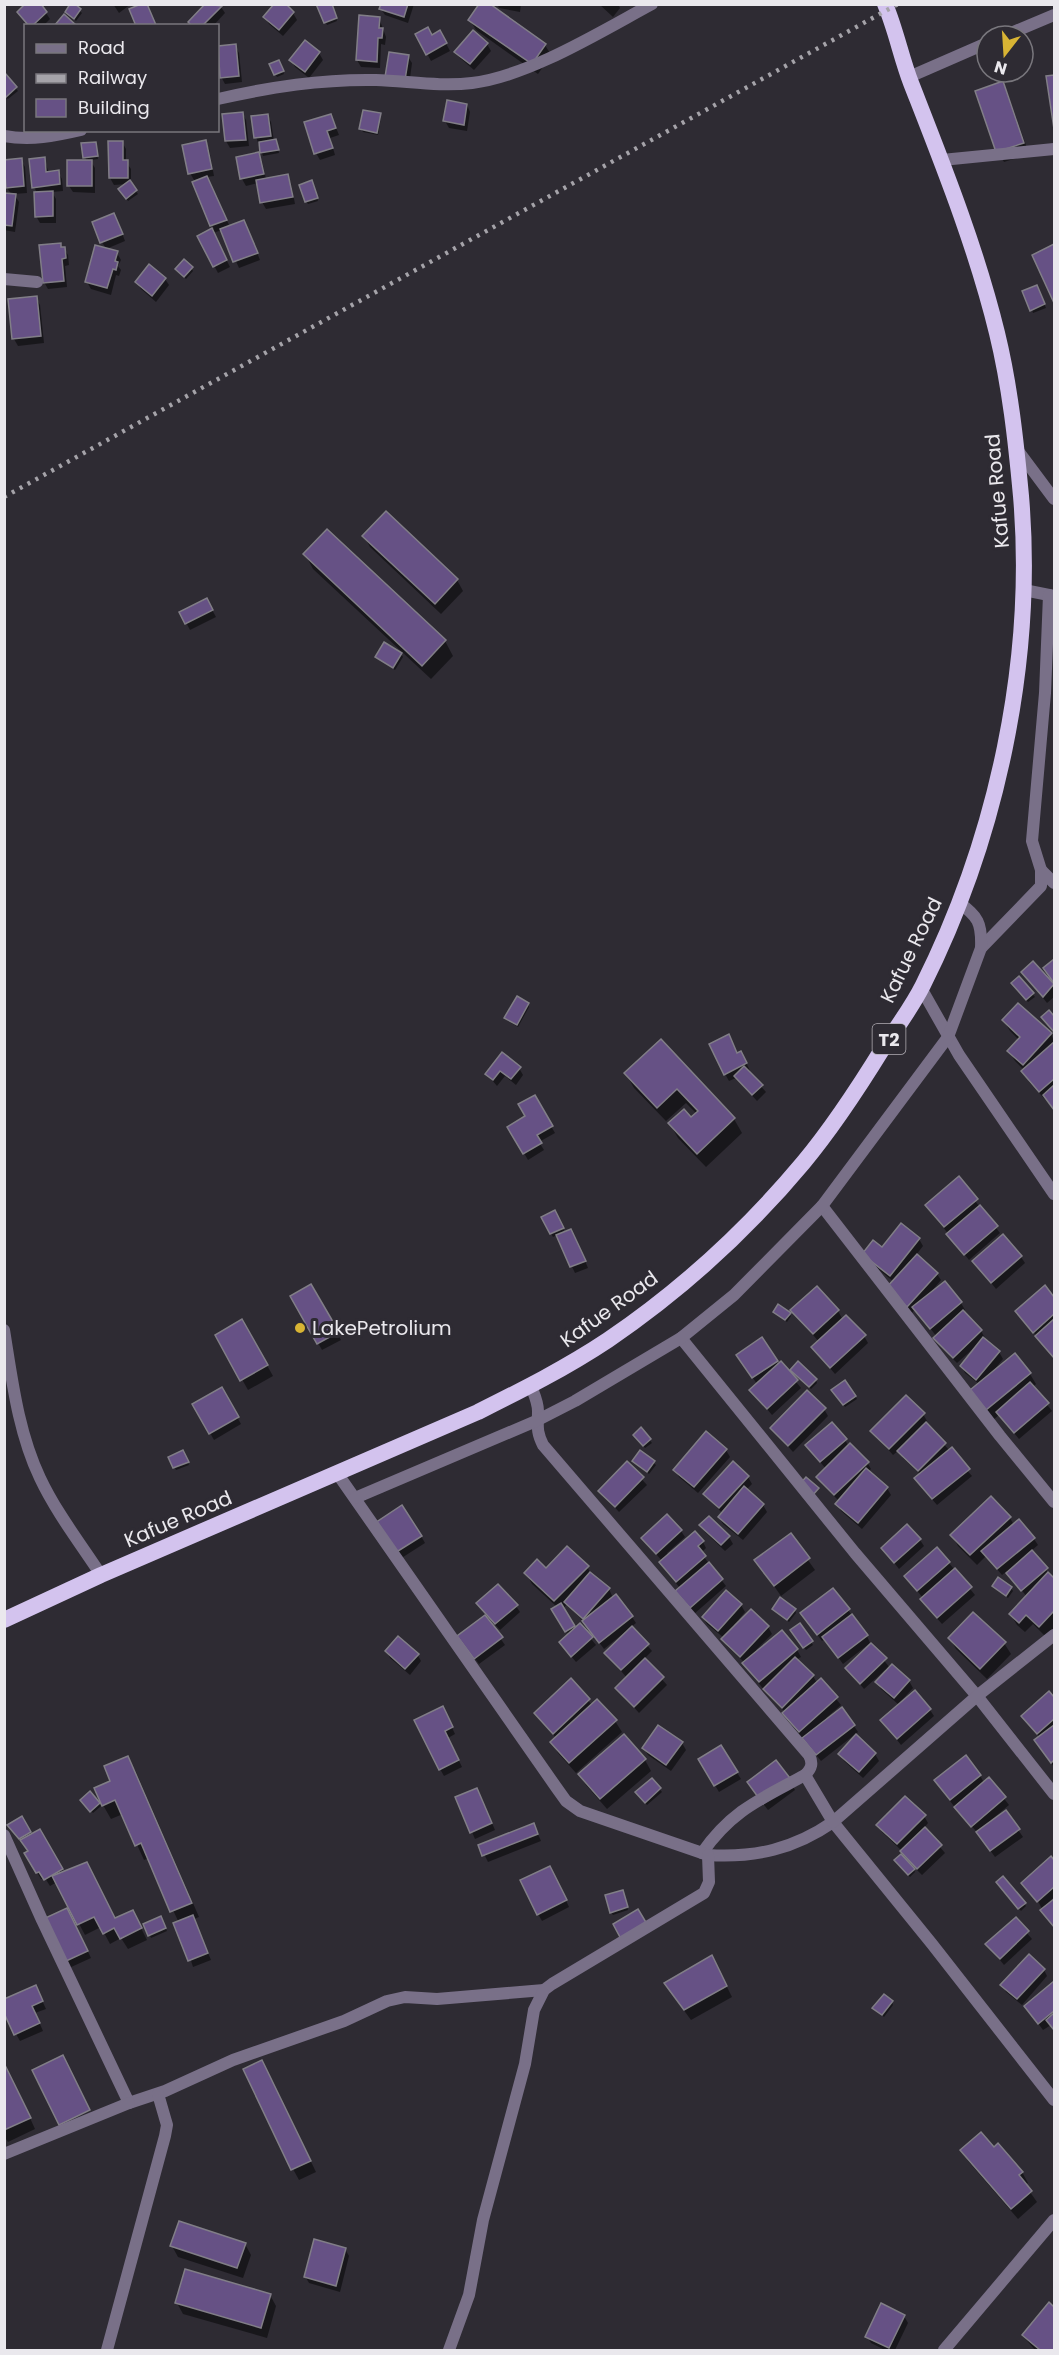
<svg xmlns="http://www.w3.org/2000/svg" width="1059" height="2355" font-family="Poppins,sans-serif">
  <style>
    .shadow { fill: #0007 }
    .building { fill: #665185; stroke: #817e87; stroke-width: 1.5 }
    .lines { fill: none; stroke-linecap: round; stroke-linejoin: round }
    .minor { stroke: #797088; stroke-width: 12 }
    .trunk { stroke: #d3c3ee; stroke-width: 16 }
    .rail { stroke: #a5a3a9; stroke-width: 4.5; stroke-dasharray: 3 6; stroke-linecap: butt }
    .poi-dot { fill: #d8b434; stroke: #2e2b33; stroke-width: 2 }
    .labels { text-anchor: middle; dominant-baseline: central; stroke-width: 6; stroke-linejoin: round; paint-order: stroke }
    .shield { fill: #2e2b33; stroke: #b2afb5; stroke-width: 1.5 }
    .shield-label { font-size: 18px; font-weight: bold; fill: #eae8ed }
    .street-label { font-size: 20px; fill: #eae8ed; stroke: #2e2b33 }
    .poi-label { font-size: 20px; fill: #eae8ed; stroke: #2e2b33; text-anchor: start }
  </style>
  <rect width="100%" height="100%" fill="#2e2b33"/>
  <g class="shadow">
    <path d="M72,4l10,9 -6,8 -9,-9z"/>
    <path d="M113,4h18l-12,9z"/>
    <path d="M207,4h12l6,9 -12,13h-21z"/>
    <path d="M318,4h13l6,17 -10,4z"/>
    <path d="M382,4h32l-6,19 -23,-8 -4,-6z"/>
    <path d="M497,4h24l-1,8 -21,-4z"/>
    <path d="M599,4h19l2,4 -7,9z"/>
    <path d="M19,12l27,1 4,6 -7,7h-14z"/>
    <path d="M293,13l4,7 -14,16 -14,-12 -4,-6z"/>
    <path d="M379,18l7,19 -1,8 -4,-1 -1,24 -19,-1 -4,-7z"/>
    <path d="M470,20l75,25 6,10 -13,19 -62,-44z"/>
    <path d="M440,32l10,19 -19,10 -14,-26 14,2z"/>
    <path d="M487,44l4,7 -17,19 -14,-12 -4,-6z"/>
    <path d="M235,46l4,7 3,29 -17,2 -7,-13v10v-16l3,6z"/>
    <path d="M319,53l4,7 -14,18 -14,-11 -4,-7z"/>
    <path d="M408,57l4,6 -3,23 -22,-9z"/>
    <path d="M280,64l4,10 -7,3 -2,-3z"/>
    <path d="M4,75l14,16 -10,8 -4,-4z"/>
    <path d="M1054,76v43l-6,-42z"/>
    <path d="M1002,83l6,11 21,60 -25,8 -6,-11z"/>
    <path d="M467,105l3,7 -3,19 -18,-3 -4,-7z"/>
    <path d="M242,113l4,7 3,26 -19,2 -4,-7 -2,-26z"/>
    <path d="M380,114l1,3 -3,18 -15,-3 -2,-3z"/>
    <path d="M267,115l4,7 3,19 3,3 2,9 -16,3 -7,-19z"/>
    <path d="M331,115l8,20 -9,3 5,17 -15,5 -4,-7z"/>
    <path d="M122,142l4,7v13l5,7v16l7,9 -10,7 -8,-12 7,-5 -13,1 -4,-7z"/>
    <path d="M205,142l4,7 5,27 -8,1 24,50 17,1 13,32 -21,8 -17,-38 -9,3 17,34 -12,6 -19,-36 15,-8 -20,-46 9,-5 -9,2 -4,-7z"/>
    <path d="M95,143l3,16 -8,1 5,8v25l-22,-1 -4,-6 18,-24 -2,-5z"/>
    <path d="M258,154l4,7 4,18 22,-3 3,7 4,21 -29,5 -4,-7 -4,-19 -12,3 -4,-7 -5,-21z"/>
    <path d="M44,159l5,14 9,-1 4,7 1,12 -11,1 4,7v24h-16l-4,-7 1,-23 -3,-6z"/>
    <path d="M21,160l4,7 2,26 -13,1 5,8 -4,30 -11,-2v-36l8,1 -5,-7z"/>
    <path d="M313,185l5,16 -10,3 -2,-3z"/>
    <path d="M118,222l7,19 -19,8 -4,-7z"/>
    <path d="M1054,246v54l-20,-45z"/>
    <path d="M62,249h2l4,6 1,10 -4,1 2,21 -19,2 -4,-7z"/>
    <path d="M117,253l4,7 -3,6 3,4 -2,6 -3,-1 -5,20 -20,-6 -4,-7z"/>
    <path d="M191,268l2,3 -7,8 -7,-7z"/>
    <path d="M165,279l4,6 -13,17 -15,-13 -4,-6z"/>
    <path d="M1038,290l8,18 -13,5 -1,-3z"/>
    <path d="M36,298l4,7 4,38 -26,3 -4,-7 -4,-39z"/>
    <path d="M386,513l71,67 6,11 -22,23 -71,-67 -6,-11z"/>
    <path d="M305,554l140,87 8,15 -22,23 -118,-110z"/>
    <path d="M210,606l6,11 -26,13 -9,-17z"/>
    <path d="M401,654l2,3 -8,13 -18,-13z"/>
    <path d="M1033,963l21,24v10l-7,6 -24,-31z"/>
    <path d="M1019,978l16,19 -7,5 -14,-16z"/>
    <path d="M528,1004l1,3 -11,20 -10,-6 -2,-3z"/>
    <path d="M1004,1021l47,13 3,7v68l-25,-27 -5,-12 -9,-9 -6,-10 10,-11 -9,-9z"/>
    <path d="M661,1042l73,77 8,14 -36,34 -28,-29 -8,-14 21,-5 6,-5 -11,-11 -20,18 -32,-33 -8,-14z"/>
    <path d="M502,1055l17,13 4,7 -7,10 -11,-9 -8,10 -10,-12z"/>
    <path d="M737,1055l8,5 5,11 -2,1 18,20 -9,9 -21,-23 -7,3 -4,-7z"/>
    <path d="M534,1097l21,36 -16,9 5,8 -16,10 -19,-33 18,-10z"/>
    <path d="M958,1179l42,54 -31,27 -38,-48z"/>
    <path d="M555,1212l10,21 10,4 13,31 -13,5 -18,-38 -4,2 -10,-19z"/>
    <path d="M902,1225l17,14 4,7 -7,9 21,19 4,6 -10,12 1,1 12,-10 17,20 4,7 -2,2 18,19 4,7 -2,1 16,13 4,7 -9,11 21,-15 15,19 6,10 -3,3 19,24 -33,28 -20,-24 -6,5 -15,-19 1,-17 -14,-11 -3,-7 14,-18 -1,-1 -18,16 -18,-18 -2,-8 -22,-28 -3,4 -20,-18 2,-13 -26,-21 14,-12z"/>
    <path d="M1021,1257l4,6 -29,26 -22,-28z"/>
    <path d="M310,1286l31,54 -19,10 -30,-53z"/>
    <path d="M1045,1287l9,12v59l-37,-47z"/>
    <path d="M792,1310l46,1 5,9 21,16 4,7 -33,31 -22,-26 6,-6z"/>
    <path d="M774,1312l15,2 2,2 -4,6z"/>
    <path d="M242,1321l31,55 -25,14 -31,-55z"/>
    <path d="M762,1339l16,26 3,-2 20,25 -29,27 -21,-25 6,-6 -15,-22z"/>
    <path d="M793,1373l23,7 1,3 -6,6z"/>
    <path d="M221,1389l20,35 -27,16 -20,-36z"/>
    <path d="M833,1390l22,6 2,3 -12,8z"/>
    <path d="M824,1409l4,7 -35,36 -21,-24z"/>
    <path d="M923,1414l4,7 -2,2 47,53 -35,29 -17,-20 1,-10 -18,-17 -4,-8 -6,5 -21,-24z"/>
    <path d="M641,1429l11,14 -7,5 -9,-10z"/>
    <path d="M845,1440l4,7 18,15 4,7 -3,3 19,16 4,7 -29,34 -21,-18 -4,-7 2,-3 -17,-17 -4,-7 8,-8 -19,-23z"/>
    <path d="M726,1450l4,7 -32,36 -19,-16 -4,-7z"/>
    <path d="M183,1452l6,13 -13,5 -6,-12z"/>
    <path d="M640,1452l16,13 -7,9 -15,-13z"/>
    <path d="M627,1463l20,22 -28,27 -19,-21z"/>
    <path d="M748,1477l4,7 -6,6 17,15 4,7 -24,28 -20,-16 -4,-7 3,-4 -17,-19z"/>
    <path d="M1010,1518l4,7 20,14 4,6 -7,6 23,29v48l-8,9 -13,-13 -8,8 -8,-7 -6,-10 16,-18 -20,-26 -5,4 -16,-19 -9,9 -19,-19 -6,-11z"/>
    <path d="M701,1525l28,12 4,7 -8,7 -20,-19z"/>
    <path d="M381,1531l40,5 4,7 -25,16z"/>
    <path d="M681,1531l4,6 -18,16 2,3 34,-14 3,6 -5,5 25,33 -32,28 -13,-16 -1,-10 -15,-18 -4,-7 1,-2 -19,-23z"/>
    <path d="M790,1535l25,35 -34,26 -25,-36z"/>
    <path d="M920,1540l4,6 -25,23 -16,-21z"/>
    <path d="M949,1563l26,32 -33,29 -16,-18 -3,-8 -17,-21z"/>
    <path d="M587,1567l5,8 17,14 4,9 19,19 4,6 -5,4 21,24 -8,8 23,26 -28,28 -22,-25 10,-10 -21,-25 20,-19 -1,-2 -21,17 -21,-28 -16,-17 -4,5 12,20 5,-4 16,20 -20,17 -16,-19 9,-8 -16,-25 4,-3 -25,-23 -6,-11z"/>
    <path d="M994,1586l17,2 2,3 -5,7z"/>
    <path d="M478,1604l38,2 4,6 -20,18 -10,-11 -2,2 17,24 -26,19 -20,-28 28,-21z"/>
    <path d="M741,1605l4,7 -11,13 2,1 15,-15 17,16 4,7 -16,16h41l4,7 -5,3 17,16 4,7 4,-3 20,25 -15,13 28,8 4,6 -37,29 -33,-41 -4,-7 1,-1 -16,-16 -21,-26 -3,-7 -18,-17 -3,-8 -17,-14 -4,-7z"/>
    <path d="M773,1609l22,1 1,3 -7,9z"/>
    <path d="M848,1610l19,26 3,7 20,25 2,-2 17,15 4,7 -13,14 30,8 4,6 -33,29 -19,-24 17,-16 -18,-16 -4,-7 9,-10 -1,-2 -21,19 -17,-21 24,-23 -1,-2 -27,21 -18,-25 -3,2 -16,-21z"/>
    <path d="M799,1625l14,20 -7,5 -13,-16z"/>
    <path d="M950,1639l54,4 7,11 -24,25 -31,-30z"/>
    <path d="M387,1651l30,3 4,7 -11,14 -20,-17z"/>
    <path d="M571,1681l21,24 23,16 7,11 -46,41 -18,-20 -6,-11 4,-4 -20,-25z"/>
    <path d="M1049,1693l5,6v68l-14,-20v-9l-17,-22z"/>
    <path d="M446,1715l9,19 -7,4 14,29 -18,9 -4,-7z"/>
    <path d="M856,1737l19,17 4,7 -16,17 -19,-17 -4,-7z"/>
    <path d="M682,1743l4,7 -15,21 -23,-16 -4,-7z"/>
    <path d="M721,1747l20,32 -22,13 -19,-32z"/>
    <path d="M128,1758l8,14 63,145 -5,2 17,41 -18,7 -14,-44 -30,-65 -5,2 -21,-46 -12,5 -8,-14 9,-23z"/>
    <path d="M645,1760l6,11 -44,38 -21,-24 -7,-11z"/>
    <path d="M980,1775l4,8 5,-4 20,26 -18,15 1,2 14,-10 17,25 -28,20 -18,-25 -17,-18 -20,-26z"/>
    <path d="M652,1780l10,12 -15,13 -8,-9z"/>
    <path d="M791,1783l4,7 -27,20 -16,-21z"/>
    <path d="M90,1793l11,13 -8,7 -10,-10z"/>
    <path d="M480,1796l15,34 -20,9 -3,-7z"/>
    <path d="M924,1816l4,7 -4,5 21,25 -23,22 -10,-10 3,7 -5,5 -13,-13 10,-3 -5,-10 -20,-19 -4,-7z"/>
    <path d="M22,1818l10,17 7,-4 25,42 51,47 23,2 9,18 -19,9 -7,-11 -11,6 -9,-17 -16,8 -28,-53 -7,4 -5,-8 -4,1 -15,-25 3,-2 -20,-26z"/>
    <path d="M537,1832l4,9 -53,21 -8,-16z"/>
    <path d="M1051,1858l3,4v35l-6,6 2,2 4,-4v26l-8,-10 -11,-22 -2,3 -11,-15z"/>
    <path d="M554,1875l15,32 -27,14 -4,-7z"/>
    <path d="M1000,1885l24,18 2,3 -5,5z"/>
    <path d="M623,1895l5,15 -15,5 -2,-3z"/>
    <path d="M71,1917l20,41 -22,10 -4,-6z"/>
    <path d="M161,1918l6,13 -16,7 -6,-14z"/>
    <path d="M1015,1919l17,20 -28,26 -17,-21z"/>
    <path d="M717,1967l15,30 -41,23 -19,-26z"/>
    <path d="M1044,1970l3,6 -25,29 -16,-13 -4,-7z"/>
    <path d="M1054,1984v46l-3,-5 -8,5 -17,-23z"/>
    <path d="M39,1994l7,15 -11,4 8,18 -23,10 -4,-7z"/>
    <path d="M892,2002l1,3 -9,12 -10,-9z"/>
    <path d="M4,2061l31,68 -27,13 -4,-6z"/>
    <path d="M262,2062l54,110 -17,8 -6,-11z"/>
    <path d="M994,2149l28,23 6,11 -3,2 12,17 -19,17 -50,-58 -6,-11z"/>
    <path d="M245,2244l6,11 -8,23 -65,-21 -6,-11z"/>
    <path d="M345,2249l4,7 -9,36 -31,-9 -4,-7z"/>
    <path d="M270,2295l6,11 -9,32 -84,-24 -6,-11z"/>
    <path d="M1049,2304l5,5v41h-19l-12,-14z"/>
    <path d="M904,2316l4,7 -13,27h-10l-14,-7 -4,-7z"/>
  </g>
  <g class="building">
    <path d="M25,4h16l6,8 -15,14h-3l-12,-14z"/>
    <path d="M70,4h5l6,5 -7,10 -9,-7z"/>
    <path d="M141,4h6l9,21 -20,1 -7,-17z"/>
    <path d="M205,4l17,2 -20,20h-10l-4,-4z"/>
    <path d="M274,4h12l8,8 -15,18 -16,-13z"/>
    <path d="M316,4h16l5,14 -13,5z"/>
    <path d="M381,4h27l-4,13 -25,-8z"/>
    <path d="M479,4h11l56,40 -14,20 -64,-44z"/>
    <path d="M64,14l13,12h-23z"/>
    <path d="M359,15l21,2 -1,11h4l-1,10h-4l-1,24 -21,-2z"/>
    <path d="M428,27l4,8 8,-5 7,13 -21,12 -11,-21z"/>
    <path d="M473,30l15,13 -18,21 -16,-12z"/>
    <path d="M305,40l15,12 -15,20 -16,-12z"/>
    <path d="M236,44l3,32 -19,2 -2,-32z"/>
    <path d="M389,52l20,3 -4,25 -20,-3z"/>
    <path d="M279,60l5,11 -10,4 -5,-11z"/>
    <path d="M5,73l12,14 -11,10 -2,-1z"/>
    <path d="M1054,75v54l-8,-53z"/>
    <path d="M1003,81l21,62 -28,9 -21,-61z"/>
    <path d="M447,100l20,4 -3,21 -21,-4z"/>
    <path d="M363,110l18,3 -4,20 -18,-4z"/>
    <path d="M243,112l3,28 -21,1 -3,-27z"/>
    <path d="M268,114l3,22 -17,2 -3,-22z"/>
    <path d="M331,114l5,14 -9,3 6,17 -19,6 -10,-32z"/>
    <path d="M276,139l3,11 -19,3 -1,-11z"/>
    <path d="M206,140l6,29 -24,5 -6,-29z"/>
    <path d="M108,141h15v19h5v18h-19z"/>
    <path d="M96,142l2,14 -15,2 -2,-15z"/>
    <path d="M259,152l5,22 -24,5 -4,-22z"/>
    <path d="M45,157l1,15 13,-2 1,14 -28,4 -3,-29z"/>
    <path d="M22,158l2,28 -18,2 -2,-28z"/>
    <rect x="67" y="160" width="25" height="26"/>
    <path d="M288,174l5,23 -33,6 -4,-23z"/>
    <path d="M207,176l20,44 -17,6 -18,-44z"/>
    <path d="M130,180l7,10 -11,9 -8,-10z"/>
    <path d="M312,180l6,18 -13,4 -6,-17z"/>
    <path d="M53,191v25l-18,1 -1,-25z"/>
    <path d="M4,193l12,1 -4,32 -8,-1z"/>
    <path d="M114,213l9,21 -23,9 -8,-21z"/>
    <path d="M244,220l14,33 -25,9 -13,-33z"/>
    <path d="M212,228l15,32 -14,7 -16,-31z"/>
    <path d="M61,243v4h4l1,11 -4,1 2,22 -21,2 -4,-38z"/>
    <path d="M1054,244v59l-22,-48z"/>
    <path d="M95,245l23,6 -3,10 3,1 -2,8 -3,-1 -6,19 -22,-6z"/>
    <path d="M184,259l9,8 -9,10 -9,-8z"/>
    <path d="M149,264l17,14 -14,18 -17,-14z"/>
    <path d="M1037,285l8,19 -15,7 -8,-20z"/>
    <path d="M37,296l4,40 -29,3 -4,-40z"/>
    <path d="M386,511l72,68 -23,25 -73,-68z"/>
    <path d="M327,529l119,111 -24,26 -119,-112z"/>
    <path d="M207,598l6,12 -28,14 -6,-12z"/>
    <path d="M384,642l18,11 -9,15 -18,-11z"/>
    <path d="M1054,959v24l-11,-15z"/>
    <path d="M1033,961l21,23 -11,13 -22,-25z"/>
    <path d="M1019,976l15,17 -8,7 -15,-17z"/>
    <path d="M517,996l12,7 -12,22 -13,-7z"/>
    <path d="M1018,1003l34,30 -29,32 -16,-14 13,-14 -18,-17z"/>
    <path d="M1049,1010l5,6v16l-13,-15z"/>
    <path d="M729,1034l8,19 4,-2 6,12 -23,12 -15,-31z"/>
    <path d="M661,1039l74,79 -38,36 -29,-31 16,-14 7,8 7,-6 -21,-22 -20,19 -33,-35z"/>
    <path d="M1054,1042v37l-15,13 -18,-21z"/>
    <path d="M502,1052l19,15 -10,12 -11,-8 -7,9 -8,-6z"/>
    <path d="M744,1066l19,19 -11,10 -18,-19z"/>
    <path d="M1054,1085v25l-11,-15z"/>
    <path d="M535,1095l18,31 -16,9 5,8 -19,11 -16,-27 18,-11 -7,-12z"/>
    <path d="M959,1176l19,23 -34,28 -19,-22z"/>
    <path d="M980,1205l18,21 -34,29 -18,-21z"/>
    <path d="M555,1210l9,18 -14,6 -9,-17z"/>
    <path d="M901,1223l19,15 -30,38 -28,-22 11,-14 9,7z"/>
    <path d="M571,1229l15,32 -16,6 -14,-32z"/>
    <path d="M1003,1234l19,22 -31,27 -19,-22z"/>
    <path d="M917,1254l21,19 -31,34 -21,-19z"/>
    <path d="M945,1281l17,21 -32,27 -18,-22z"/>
    <path d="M311,1284l28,48 -22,12 -27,-48z"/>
    <path d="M1045,1285l9,12v17l-21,19 -18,-22z"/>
    <path d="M817,1286l22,24 -26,24 -23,-24z"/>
    <path d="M778,1304l13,9 -6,7 -12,-8z"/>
    <path d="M963,1310l19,20 -29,28 -20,-20z"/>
    <path d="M846,1315l20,20 -36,33 -19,-21z"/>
    <path d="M242,1319l26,46 -28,16 -25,-46z"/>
    <path d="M1054,1319v39l-19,-22z"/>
    <path d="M762,1337l16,24 -26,17 -16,-23z"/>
    <path d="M983,1337l17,14 -24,29 -16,-14z"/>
    <path d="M1015,1353l16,20 -45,37 -16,-20z"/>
    <path d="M781,1361l17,19 -31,29 -18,-19z"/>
    <path d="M798,1361l19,18 -8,8 -19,-17z"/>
    <path d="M845,1380l11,16 -13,9 -12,-15z"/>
    <path d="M1030,1382l19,21 -35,30 -18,-21z"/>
    <path d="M222,1387l17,30 -30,17 -17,-30z"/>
    <path d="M807,1390l19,18 -38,38 -18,-18z"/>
    <path d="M906,1395l19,18 -36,36 -19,-18z"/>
    <path d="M832,1422l15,17 -27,23 -15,-17z"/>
    <path d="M926,1422l20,21 -28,28 -21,-20z"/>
    <path d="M641,1427l10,12 -8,7 -10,-11z"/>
    <path d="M706,1431l21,18 -33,38 -21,-17z"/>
    <path d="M850,1443l19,19 -35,33 -18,-18z"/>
    <path d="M952,1447l18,22 -38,30 -18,-21z"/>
    <path d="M183,1450l6,12 -16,6 -5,-11z"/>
    <path d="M640,1450l15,11 -8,11 -15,-11z"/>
    <path d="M627,1461l17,16 -29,30 -17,-16z"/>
    <path d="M733,1461l16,15 -30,32 -16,-14z"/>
    <path d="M866,1468l22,19 -30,36 -23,-19z"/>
    <path d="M806,1477l13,11 -7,8 -13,-11z"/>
    <path d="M744,1486l20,18 -26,30 -20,-17z"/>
    <path d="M991,1496l20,21 -41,38 -20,-20z"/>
    <path d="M402,1505l20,31 -27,17 -20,-30z"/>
    <path d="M667,1514l15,16 -26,24 -15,-16z"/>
    <path d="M709,1516l21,20 -9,9 -22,-20z"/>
    <path d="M1019,1519l16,19 -38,31 -16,-18z"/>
    <path d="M907,1524l14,15 -27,24 -13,-15z"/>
    <path d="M695,1531l9,10 -6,5 8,10 -30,26 -17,-20z"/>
    <path d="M791,1533l19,25 -36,28 -20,-26z"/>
    <path d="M567,1546l22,20 -35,35 -30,-28 13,-14 9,9z"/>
    <path d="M937,1547l13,15 -33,29 -13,-15z"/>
    <path d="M1032,1550l16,18 -27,23 -15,-18z"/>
    <path d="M709,1562l14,17 -33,29 -15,-17z"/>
    <path d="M955,1568l17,19 -35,31 -17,-19z"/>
    <path d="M590,1572l20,16 -27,31 -19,-17z"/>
    <path d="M1048,1572l6,6v33l-15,16 -13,-12 -7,8 -10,-9z"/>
    <path d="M998,1577l14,10 -6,9 -14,-10z"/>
    <path d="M498,1584l20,21 -23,19 -19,-21z"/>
    <path d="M833,1588l17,21 -33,26 -17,-22z"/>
    <path d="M726,1590l16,14 -24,27 -16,-14z"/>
    <path d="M616,1594l17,22 -34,27 -17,-22z"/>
    <path d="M780,1597l16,12 -9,11 -15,-11z"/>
    <path d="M561,1603l14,23 -10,6 -14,-23z"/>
    <path d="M751,1609l18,17 -29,31 -19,-18z"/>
    <path d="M973,1612l33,30 -26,27 -32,-31z"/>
    <path d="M852,1614l16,21 -30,23 -16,-21z"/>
    <path d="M485,1615l18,22 -29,22 -17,-23z"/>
    <path d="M580,1623l13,14 -22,20 -12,-15z"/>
    <path d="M800,1623l13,18 -10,7 -13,-18z"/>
    <path d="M632,1626l17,18 -28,26 -17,-17z"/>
    <path d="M782,1630l16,19 -39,33 -17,-19z"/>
    <path d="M398,1636l21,18 -14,15 -20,-18z"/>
    <path d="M871,1643l16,15 -27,26 -15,-16z"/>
    <path d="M795,1657l19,18 -32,33 -19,-19z"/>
    <path d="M645,1658l19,19 -30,30 -19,-19z"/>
    <path d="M892,1664l18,16 -16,18 -19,-16z"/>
    <path d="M571,1678l19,21 -37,35 -19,-21z"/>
    <path d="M821,1678l17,19 -39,35 -17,-19z"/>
    <path d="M915,1690l16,19 -34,30 -17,-19z"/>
    <path d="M1049,1691l5,6v22l-17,15 -16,-18z"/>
    <path d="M597,1699l20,21 -48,43 -19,-21z"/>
    <path d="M443,1706l10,21 -8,4 14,29 -20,10 -25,-50z"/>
    <path d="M842,1707l13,18 -39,30 -14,-17z"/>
    <path d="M658,1725l25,17 -17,23 -24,-17z"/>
    <path d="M1054,1725v35l-3,3 -17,-23z"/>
    <path d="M624,1734l22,25 -46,40 -22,-25z"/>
    <path d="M856,1734l20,19 -17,19 -21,-18z"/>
    <path d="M721,1745l17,27 -24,14 -16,-27z"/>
    <path d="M966,1755l15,20 -31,25 -16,-20z"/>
    <path d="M128,1756l64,147 -22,9 -29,-69 -6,3 -20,-46 -13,6 -8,-18 16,-7 -6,-15z"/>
    <path d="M776,1760l17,22 -30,22 -16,-22z"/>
    <path d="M989,1777l17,20 -35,30 -17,-20z"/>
    <path d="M652,1778l9,10 -16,15 -10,-11z"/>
    <path d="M477,1788l15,35 -22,10 -15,-36z"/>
    <path d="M90,1791l10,12 -10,9 -10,-12z"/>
    <path d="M905,1796l21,19 -29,29 -21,-19z"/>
    <path d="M1006,1810l14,19 -30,22 -14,-19z"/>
    <path d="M22,1816l9,16 -12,7 -12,-14z"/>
    <path d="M534,1823l4,11 -56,22 -4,-11z"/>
    <path d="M925,1827l17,18 -25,24 -17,-18z"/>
    <path d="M40,1829l23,40 -19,11 -5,-8 -3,1 -12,-20 4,-2 -8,-11z"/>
    <path d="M901,1854l14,15 -7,6 -14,-15z"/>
    <path d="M1051,1856l3,4v27l-17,15 -16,-19z"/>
    <path d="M87,1862l28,56 18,-8 9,18 -22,11 -6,-11 -11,6 -9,-17 -17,8 -25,-49z"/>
    <path d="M550,1866l17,34 -30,15 -17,-35z"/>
    <path d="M1003,1876l23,27 -8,6 -22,-27z"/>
    <path d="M623,1890l5,17 -18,6 -5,-18z"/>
    <path d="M1054,1899v28l-14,-17z"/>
    <path d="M67,1908l21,43 -24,11 -21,-43z"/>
    <path d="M638,1909l9,15 -26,15 -8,-15z"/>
    <path d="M193,1915l15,38 -20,8 -15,-38z"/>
    <path d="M161,1916l5,12 -18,8 -5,-12z"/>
    <path d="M1016,1917l13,14 -29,28 -15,-15z"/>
    <path d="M1029,1954l16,15 -28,30 -17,-14z"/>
    <path d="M712,1955l15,31 -43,24 -20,-27z"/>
    <path d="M1054,1981v30l-16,13 -14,-18z"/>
    <path d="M36,1985l7,16 -11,5 8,17 -26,12 -10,-22v-14z"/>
    <path d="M884,1994l9,7 -11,14 -10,-7z"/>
    <path d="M1054,2013v17l-8,-10z"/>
    <path d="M63,2055l27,55 -31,15 -27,-55z"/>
    <path d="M262,2060l49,101 -20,9 -48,-101z"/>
    <path d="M4,2063l27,55 -27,12z"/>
    <path d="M981,2132l13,15 4,-4 25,29 -4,3 13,16 -21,18 -51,-59z"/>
    <path d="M179,2221l67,22 -9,25 -67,-22z"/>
    <path d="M314,2239l32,9 -10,38 -32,-9z"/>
    <path d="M185,2269l86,25 -10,34 -86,-25z"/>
    <path d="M1049,2302l5,5v43h-14l-18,-15z"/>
    <path d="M881,2303l24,12 -16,33 -24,-11z"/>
  </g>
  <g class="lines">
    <g class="minor">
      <path d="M1004,36l50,-21"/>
      <path d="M909,77l78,-34"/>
      <path d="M218,99c53,-12 103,-20 158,-19 31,1 65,7 96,3 57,-7 128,-51 180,-79"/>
      <path d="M4,136c27,5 51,0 77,-6"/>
      <path d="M942,160l112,-11"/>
      <path d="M4,279l33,3"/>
      <path d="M1016,448l38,51"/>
      <path d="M1024,590l30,6"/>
      <path d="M1041,870l13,13"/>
      <path d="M981,948l60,-62v-16l-9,-29 13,-148 4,-98"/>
      <path d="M921,988l38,67 95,139"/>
      <path d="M822,1206l178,230 54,66"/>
      <path d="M4,1330c8,49 14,102 36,148 16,34 40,65 61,97"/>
      <path d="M681,1338l174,215 122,143 77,98"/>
      <path d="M531,1386c3,8 7,16 7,25 0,15 -2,20 5,34l266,310c4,8 3,13 -4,20 -44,24 -73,35 -103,78"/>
      <path d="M337,1473l219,314 10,14 14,10 128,44c47,3 86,-6 125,-33l99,122 122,156"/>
      <path d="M355,1498l181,-77 39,-20 106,-63 53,-43 88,-89 126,-169 33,-89c1,-25 -3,-32 -23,-46"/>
      <path d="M805,1775l28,47 144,-126 77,-61"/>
      <path d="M4,1835l38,85 87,183 36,-12 68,-31 111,-39 43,-20 18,-4 32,2 107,-9"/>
      <path d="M4,2154l125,-51"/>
      <path d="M107,2350l58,-214 2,-11 -9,-31"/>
      <path d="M449,2350l20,-55 14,-75 42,-156 9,-54 10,-20 8,-6 152,-91 5,-11 -1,-27"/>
      <path d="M944,2350l110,-130"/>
    </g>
    <path class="trunk" d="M4,1620l97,-45 377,-163c44,-22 88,-44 130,-72 72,-49 139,-110 195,-177 30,-36 56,-76 80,-115 14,-21 29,-41 40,-63 74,-148 112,-324 98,-489 -5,-54 -11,-110 -24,-163 -21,-86 -54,-168 -86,-250 -10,-26 -15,-53 -26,-79"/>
    <path class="rail" d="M4,497l894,-493"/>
  </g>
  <circle class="poi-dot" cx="300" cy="1328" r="6"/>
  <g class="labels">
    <rect class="shield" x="872.5" y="1024" width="33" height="30" rx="4.5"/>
    <g class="shield-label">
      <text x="889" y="1039">T2</text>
    </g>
    <g class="street-label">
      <text transform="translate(997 491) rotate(-95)">Kafue Road</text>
      <text transform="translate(911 950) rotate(-64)">Kafue Road</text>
      <text transform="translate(609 1309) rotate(-36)">Kafue Road</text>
      <text transform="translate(178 1519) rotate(-23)">Kafue Road</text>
    </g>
    <g class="poi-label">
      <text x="312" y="1328">LakePetrolium</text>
    </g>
  </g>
  <rect width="1059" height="2355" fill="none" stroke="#eae8ed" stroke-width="12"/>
  <rect x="24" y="24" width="195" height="108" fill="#2e2b33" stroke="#79777d" stroke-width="1.5"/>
  <rect x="36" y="44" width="30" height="9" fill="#797088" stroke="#79777d" stroke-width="1.5"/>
  <text x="78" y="54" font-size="18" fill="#eae8ed">Road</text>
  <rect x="36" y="74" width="30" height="9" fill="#a5a3a9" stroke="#79777d" stroke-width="1.5"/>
  <text x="78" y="84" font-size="18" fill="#eae8ed">Railway</text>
  <rect x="36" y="99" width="30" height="18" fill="#665185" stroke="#79777d" stroke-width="1.5"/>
  <text x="78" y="114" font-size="18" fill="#eae8ed">Building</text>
  <g transform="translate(1005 54) rotate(197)"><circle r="28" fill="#2e2b33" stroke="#79777d" stroke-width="1.5"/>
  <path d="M0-4.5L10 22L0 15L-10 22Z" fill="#d8b434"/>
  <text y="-9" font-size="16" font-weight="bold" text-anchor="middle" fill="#eae8ed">N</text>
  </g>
</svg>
